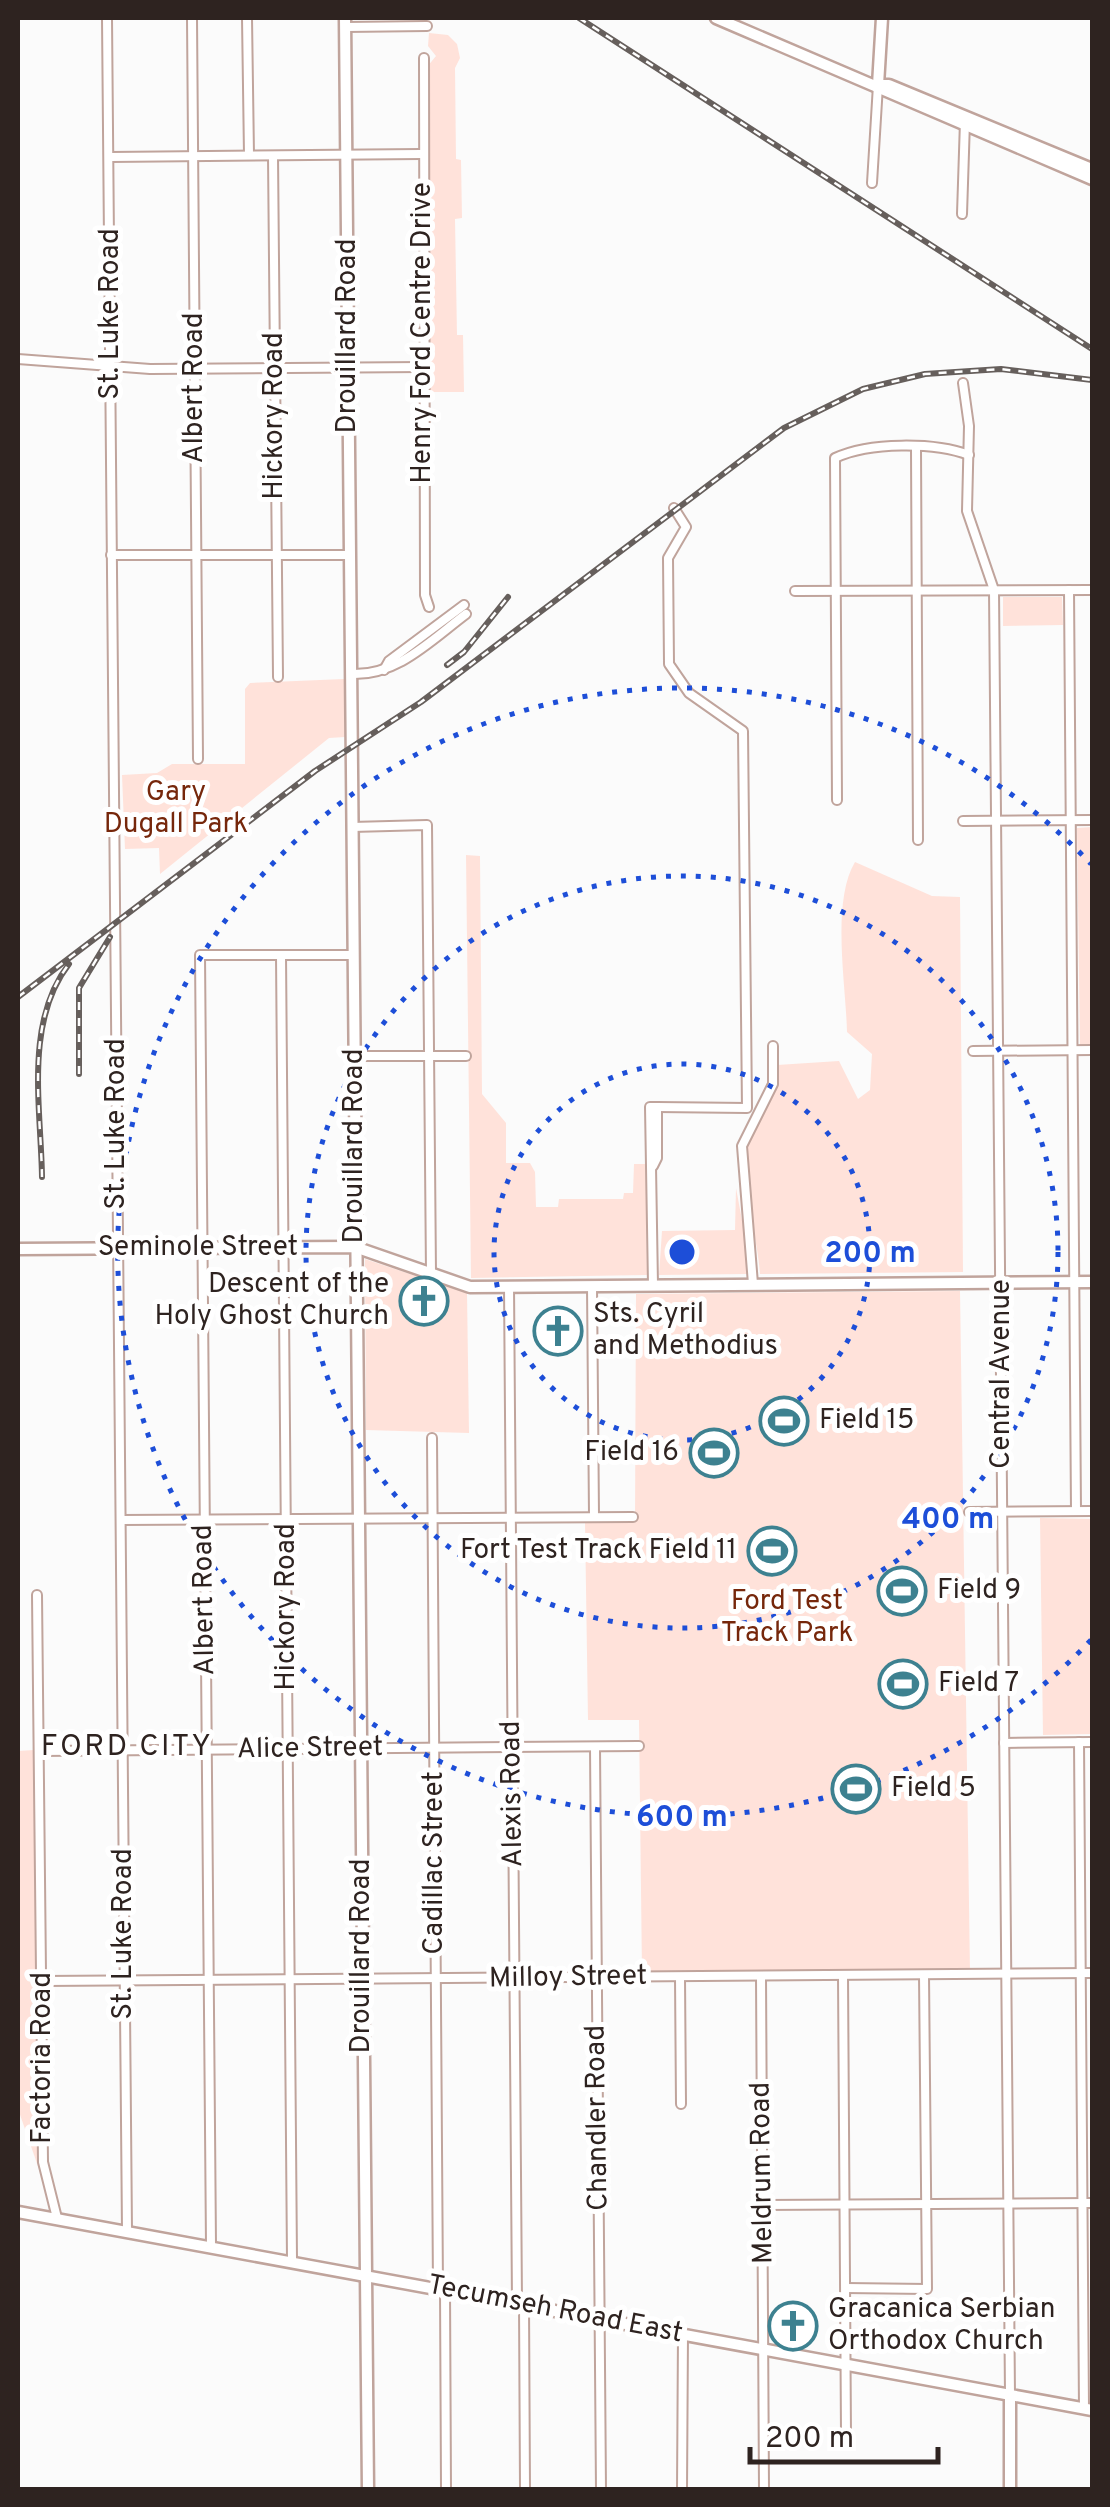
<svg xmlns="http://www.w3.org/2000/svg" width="1110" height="2507" font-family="Overpass,sans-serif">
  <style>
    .green { fill: #ffe2da }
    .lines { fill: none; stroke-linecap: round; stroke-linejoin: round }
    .street-casing { stroke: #c0a49c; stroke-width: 12 }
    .secondary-casing { stroke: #c0a49c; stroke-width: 15 }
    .street { stroke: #fff; stroke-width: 8 }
    .secondary { stroke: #fff; stroke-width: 10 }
    .rail-casing { stroke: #665f5c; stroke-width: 6 }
    .rail { stroke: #fff; stroke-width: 2.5; stroke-dasharray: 8; stroke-linecap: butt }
    .ring { fill: none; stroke: #1d4ed8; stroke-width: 5; stroke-dasharray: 5 10 }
    .labels { text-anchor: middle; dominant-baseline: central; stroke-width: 10; stroke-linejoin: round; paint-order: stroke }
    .street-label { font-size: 28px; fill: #2e2320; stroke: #fff }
    .park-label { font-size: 28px; fill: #76270b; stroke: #fff }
    .poi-label { font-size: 28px; fill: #2e2320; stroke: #fff; text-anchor: start }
    .neighbourhood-label { font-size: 30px; letter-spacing: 2.5px; fill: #2e2320; stroke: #fff }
    .centre { fill: #1d4ed8; stroke: #fff; stroke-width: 5 }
    .ring-label { font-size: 30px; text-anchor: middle; font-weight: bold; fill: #1d4ed8; stroke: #fff; stroke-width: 10; stroke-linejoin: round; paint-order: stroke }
  </style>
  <rect width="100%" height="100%" fill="#fbfbfb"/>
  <g class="green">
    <path d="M429,33l19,2 9,9 3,14 -5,10 1,91 5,1 1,58 -7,1 2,116h6l1,57h-34l-3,-325 9,-11 -8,-10z"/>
    <path d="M1003,597h59l1,28 -60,1z"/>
    <path d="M344,679l1,58 -16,1 -169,136 -1,-26 -34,1 -3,-74 35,-2 15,-9h73v-75l5,-6z"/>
    <path d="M1092,827v219h-12l-3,-218z"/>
    <path d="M466,855l14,1 2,238 24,29v40h24l5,9 1,35h22l1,-8h64l1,-6h9l1,-29h12l1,111 -176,3z"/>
    <path d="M855,862l77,34 28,1 3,375 -203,2c-2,-40 -21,-87 -13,-128 7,-29 27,-50 30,-81l62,-4 19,38 12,-9 2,-36 -25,-22c-1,-47 -16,-130 8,-170z"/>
    <path d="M736,1188l11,59v27l-88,1 3,-44 73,-1z"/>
    <path d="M365,1259l102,34 2,140 -103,-3z"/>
    <path d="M960,1291l10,681 -328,2 -3,-254h-51l-3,-198 50,-1 1,-227z"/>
    <path d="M1040,1518l52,1v215l-49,1z"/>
    <path d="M34,1750l6,422 -22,-63v-358z"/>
  </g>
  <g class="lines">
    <g class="street-casing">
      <g id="street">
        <path d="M107,18l20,2213"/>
        <path d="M192,18l6,741"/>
        <path d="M247,18l2,137"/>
        <path d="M346,27l81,-1"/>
        <path d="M424,58l1,537 4,12"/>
        <path d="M273,156l5,521"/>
        <path d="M111,157l310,-3"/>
        <path d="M872,183l6,-98"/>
        <path d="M962,214l3,-93"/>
        <path d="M18,359l132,10 273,-2"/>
        <path d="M963,383l6,43 -2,85 27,79 16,1805"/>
        <path d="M916,449l2,391"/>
        <path d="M111,555h238"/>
        <path d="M1069,590l7,921"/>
        <path d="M795,591l297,-1"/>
        <path d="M384,670l5,-9 75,-56"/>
        <path d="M351,674c46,2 79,-33 115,-60"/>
        <path d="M837,800l-2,-342c34,-16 99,-16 134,-3"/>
        <path d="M963,821l129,-1"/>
        <path d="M352,827l75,-2 4,449"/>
        <path d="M281,955l11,1304"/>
        <path d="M973,1051l119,-1"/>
        <path d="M355,1056h111"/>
        <path d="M657,1107l90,1 -4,-377 -54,-38 -20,-29 -1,-106 18,-31 -12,-19"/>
        <path d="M653,1166l4,-8v-51"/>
        <path d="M753,1284l-11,-138 31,-62v-38"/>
        <path d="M653,1285l-3,-178h7"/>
        <path d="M509,1286l8,1016"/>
        <path d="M592,1286l2,230"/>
        <path d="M432,1438l6,850"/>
        <path d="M969,1512l123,-1"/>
        <path d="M121,1520l512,-3"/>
        <path d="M37,1595l6,567 14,56"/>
        <path d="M1079,1742l5,667"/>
        <path d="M1004,1743l88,-1"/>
        <path d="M595,1747l6,743"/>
        <path d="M40,1751l599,-5"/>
        <path d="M843,1975l3,459"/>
        <path d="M761,1976l3,514"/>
        <path d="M680,1977l1,127"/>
        <path d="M43,1981l1049,-8"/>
        <path d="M763,2205l329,-2"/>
        <path d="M211,2245l-11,-1290h153"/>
        <path d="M846,2288l81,1 -3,-314"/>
        <path d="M445,2289l1,201"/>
        <path d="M524,2303l1,187"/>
        <path d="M682,2490l1,-156"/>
      </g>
    </g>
    <g class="secondary-casing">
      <g id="secondary">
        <path d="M345,18l23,2472"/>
        <path d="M716,18l376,161"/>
        <path d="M878,85l4,-67"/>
        <path d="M879,85h10l203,84"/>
        <path d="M18,1249l337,-2 115,40 622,-5"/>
        <path d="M18,2212l1074,198"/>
        <path d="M1010,2395v95"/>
      </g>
    </g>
    <use href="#street" class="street"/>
    <use href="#secondary" class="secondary"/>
    <g class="rail-casing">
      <g id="rail">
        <path d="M579,18l513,331"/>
        <path d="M447,665l17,-13 44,-55"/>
        <path d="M18,997l297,-226 106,-69 363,-274 79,-39 62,-15 76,-5 91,11"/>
        <path d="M79,1074v-86l31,-51"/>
        <path d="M42,1177c-1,-69 -18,-155 27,-213"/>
      </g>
    </g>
    <use href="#rail" class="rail"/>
  </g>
  <g class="ring">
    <circle cx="682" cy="1252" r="188"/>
    <circle cx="682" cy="1252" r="376"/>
    <path d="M1091 1640A564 564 0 1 1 1091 864"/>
  </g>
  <defs>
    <g id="church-ring" transform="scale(2.5)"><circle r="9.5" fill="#fff" stroke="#3d8190" stroke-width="1.5"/><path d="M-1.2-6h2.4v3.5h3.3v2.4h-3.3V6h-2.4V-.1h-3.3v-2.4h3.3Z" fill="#3d8190"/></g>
    <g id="stadium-ring" transform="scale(2.5)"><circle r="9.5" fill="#fff" stroke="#3d8190" stroke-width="1.5"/><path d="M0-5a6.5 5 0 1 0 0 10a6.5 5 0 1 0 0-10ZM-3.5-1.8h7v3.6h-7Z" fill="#3d8190"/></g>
  </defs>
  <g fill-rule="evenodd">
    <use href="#church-ring" x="424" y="1301"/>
    <use href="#church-ring" x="558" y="1331"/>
    <use href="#stadium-ring" x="784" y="1421"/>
    <use href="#stadium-ring" x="714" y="1453"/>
    <use href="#stadium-ring" x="772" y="1551"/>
    <use href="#stadium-ring" x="902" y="1591"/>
    <use href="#stadium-ring" x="903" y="1684"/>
    <use href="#stadium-ring" x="856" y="1789"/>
    <use href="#church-ring" x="793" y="2326"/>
  </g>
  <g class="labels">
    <g class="street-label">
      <text transform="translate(111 314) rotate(-90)">St. Luke Road</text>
      <text transform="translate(423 333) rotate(-90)">Henry Ford Centre Drive</text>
      <text transform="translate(348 336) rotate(-90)">Drouillard Road</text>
      <text transform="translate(195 388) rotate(-90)">Albert Road</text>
      <text transform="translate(275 416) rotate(-90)">Hickory Road</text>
      <text transform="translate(117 1124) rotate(-90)">St. Luke Road</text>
      <text transform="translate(355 1146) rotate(-90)">Drouillard Road</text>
      <text x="198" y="1248">Seminole Street</text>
      <text transform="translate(1002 1374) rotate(-90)">Central Avenue</text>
      <text transform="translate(205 1600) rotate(-91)">Albert Road</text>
      <text transform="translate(287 1607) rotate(-90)">Hickory Road</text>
      <text transform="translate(310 1749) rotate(-1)">Alice Street</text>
      <text transform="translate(513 1794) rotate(-91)">Alexis Road</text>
      <text transform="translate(435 1863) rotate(-90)">Cadillac Street</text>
      <text transform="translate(124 1934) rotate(-90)">St. Luke Road</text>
      <text transform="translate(362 1956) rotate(-90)">Drouillard Road</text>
      <text transform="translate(568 1978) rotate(-1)">Milloy Street</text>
      <text transform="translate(43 2058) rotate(-90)">Factoria Road</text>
      <text transform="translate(598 2118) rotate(-91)">Chandler Road</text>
      <text transform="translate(763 2173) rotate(-91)">Meldrum Road</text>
      <text transform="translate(555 2310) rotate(11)">Tecumseh Road East</text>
    </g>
    <g class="park-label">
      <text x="176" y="793">Gary<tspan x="176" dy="32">Dugall Park</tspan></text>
      <text x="787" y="1602">Ford Test<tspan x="787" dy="32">Track Park</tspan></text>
    </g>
    <g class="poi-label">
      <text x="389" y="1285" text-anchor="end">Descent of the<tspan x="389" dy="32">Holy Ghost Church</tspan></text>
      <text x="593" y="1315">Sts. Cyril<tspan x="593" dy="32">and Methodius</tspan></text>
      <text x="819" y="1421">Field 15</text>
      <text x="679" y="1453" text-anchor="end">Field 16</text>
      <text x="737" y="1551" text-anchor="end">Fort Test Track Field 11</text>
      <text x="937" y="1591">Field 9</text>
      <text x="938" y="1684">Field 7</text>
      <text x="891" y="1789">Field 5</text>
      <text x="828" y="2310">Gracanica Serbian<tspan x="828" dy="32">Orthodox Church</tspan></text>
    </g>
    <g class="neighbourhood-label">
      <text x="127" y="1747">FORD CITY</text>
    </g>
  </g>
  <circle cx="682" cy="1252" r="15" class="centre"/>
  <g class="ring-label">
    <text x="870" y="1262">200 m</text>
    <text x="948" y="1528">400 m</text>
    <text x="682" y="1826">600 m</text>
  </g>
  <rect width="1110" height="2507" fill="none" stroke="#2e2320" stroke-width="40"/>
  <path d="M750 2447v15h188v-15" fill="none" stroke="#2e2320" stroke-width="5"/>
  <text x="765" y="2447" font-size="30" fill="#2e2320" stroke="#ffffff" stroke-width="8" paint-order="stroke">200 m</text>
</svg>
